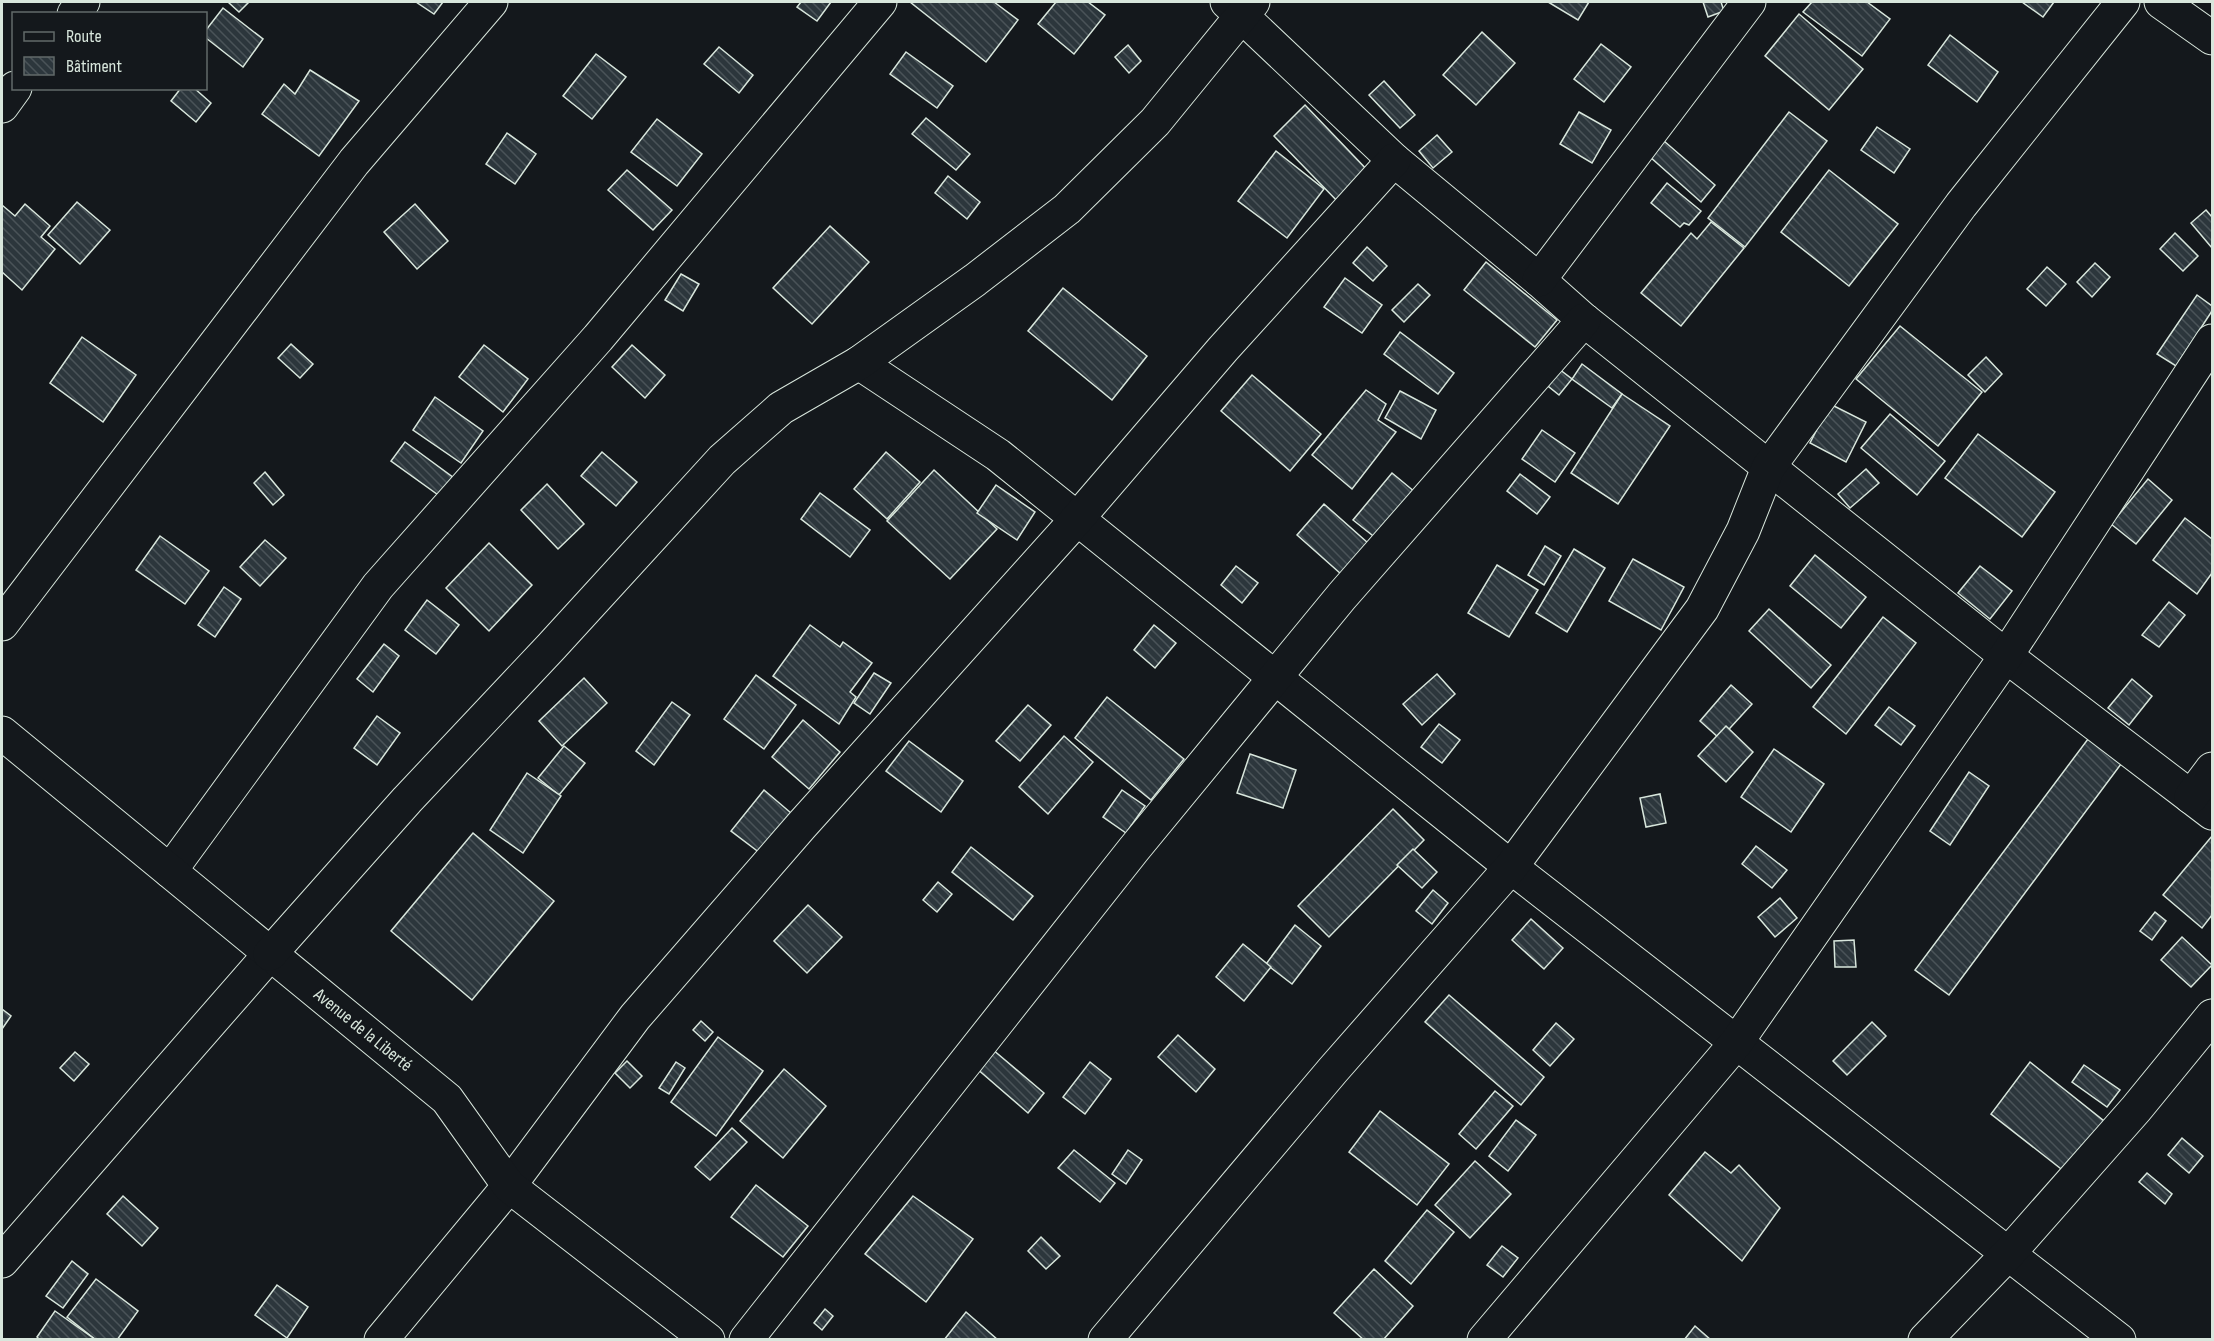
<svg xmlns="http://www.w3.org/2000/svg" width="2214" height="1341" font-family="'Sofia Sans Condensed',sans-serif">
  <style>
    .building { fill: url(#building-back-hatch); stroke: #d8e6dc; stroke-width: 1.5 }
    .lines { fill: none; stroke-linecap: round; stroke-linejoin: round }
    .minor-casing { stroke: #d8e6dc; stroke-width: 35 }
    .tertiary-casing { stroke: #d8e6dc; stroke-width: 35 }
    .minor { stroke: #14181c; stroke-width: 33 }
    .tertiary { stroke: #14181c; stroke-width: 33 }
    .labels { text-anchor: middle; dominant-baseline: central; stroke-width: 4.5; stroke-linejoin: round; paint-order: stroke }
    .street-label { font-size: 18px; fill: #d8e6dc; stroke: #14181c }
  </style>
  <defs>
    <pattern id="building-back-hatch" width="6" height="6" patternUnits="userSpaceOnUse" patternTransform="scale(1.5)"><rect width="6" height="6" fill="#2c363c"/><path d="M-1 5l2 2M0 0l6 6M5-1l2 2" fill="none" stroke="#4a5358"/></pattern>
  </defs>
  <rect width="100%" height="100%" fill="#14181c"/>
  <g class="building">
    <path d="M228,2h21l-10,10z"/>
    <path d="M416,2h27l-9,12z"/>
    <path d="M801,2h30l-14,19 -20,-14z"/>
    <path d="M910,2h84l24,18 -32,42z"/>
    <path d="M1056,2h32l17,13 -31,39 -36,-30z"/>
    <path d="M1548,2h41l-11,18z"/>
    <path d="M1703,2h18l3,9 -16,6z"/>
    <path d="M1812,2h55l23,17 -28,37 -59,-44z"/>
    <path d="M2022,2h32l-11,15z"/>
    <path d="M223,8l40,31 -20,28 -37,-29v-8z"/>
    <path d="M1799,14l64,55 -34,41 -64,-54z"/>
    <path d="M1482,32l33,31 -39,42 -33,-30z"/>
    <path d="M1950,35l48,37 -21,30 -49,-37z"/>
    <path d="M1601,44l30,23 -27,35 -30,-23z"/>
    <path d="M1128,45l13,16 -12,12 -14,-16z"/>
    <path d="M719,47l34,28 -14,18 -35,-29z"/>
    <path d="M906,52l47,34 -16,22 -47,-34z"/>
    <path d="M596,54l30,23 -34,42 -29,-23z"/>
    <path d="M310,70l49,31 -40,55 -57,-42 22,-30 11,10z"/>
    <path d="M1384,81l31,34 -15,13 -31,-33z"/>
    <path d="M181,88h13l17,15 -15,19 -25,-21z"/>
    <path d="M1305,105l67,70 -31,30 -67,-69z"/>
    <path d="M1579,112l32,18 -19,33 -32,-19z"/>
    <path d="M1789,112l38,29 -82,106 -37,-29z"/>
    <path d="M926,118l44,36 -14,16 -44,-36z"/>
    <path d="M657,119l45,35 -25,32 -46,-34z"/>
    <path d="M1877,127l33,22 -16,24 -33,-23z"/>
    <path d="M507,133l29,21 -21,30 -29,-20z"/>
    <path d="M1437,135l15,17 -19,16 -14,-17z"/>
    <path d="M1664,141l51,44 -14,17 -51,-45z"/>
    <path d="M1276,151l48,38 -37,49 -49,-37z"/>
    <path d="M627,170l45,40 -19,20 -45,-40z"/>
    <path d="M1829,170l69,54 -49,62 -68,-54z"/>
    <path d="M948,176l32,26 -13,17 -32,-26z"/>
    <path d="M1667,183l34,28 -12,14 -5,-2 -4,4 -29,-24z"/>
    <path d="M77,202l33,28 -30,34 -32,-29z"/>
    <path d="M25,204l25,22 -9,11 14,12 -33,41 -20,-18v-67l13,11z"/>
    <path d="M415,204l33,37 -31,28 -33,-37z"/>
    <path d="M2206,210l6,7v31l-21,-25z"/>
    <path d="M1711,222l33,26 -63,78 -40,-33 50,-60 6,6z"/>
    <path d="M830,226l39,36 -57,62 -39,-36z"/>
    <path d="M2175,233l23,23 -15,15 -23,-22z"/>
    <path d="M1367,247l20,19 -14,15 -20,-18z"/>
    <path d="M1486,262l71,58 -22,27 -71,-57z"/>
    <path d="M2095,263l15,14 -18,20 -15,-15z"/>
    <path d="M2047,267l19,17 -20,22 -19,-17z"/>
    <path d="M681,274l18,10 -16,27 -18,-11z"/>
    <path d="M1345,278l37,27 -20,28 -38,-26z"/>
    <path d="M1418,284l12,11 -26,27 -12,-12z"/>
    <path d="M1063,288l84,68 -35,44 -84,-69z"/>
    <path d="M2197,295l15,11v5l-36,55 -19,-12z"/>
    <path d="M1900,326l82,66 -44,54 -82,-67z"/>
    <path d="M1400,332l54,41 -16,21 -54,-40z"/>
    <path d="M82,337l54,38 -33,47 -53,-39z"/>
    <path d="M291,344l22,20 -13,14 -22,-20z"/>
    <path d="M484,345l44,34 -25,33 -44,-35z"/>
    <path d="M632,345l33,30 -20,23 -33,-31z"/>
    <path d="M1986,357l16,17 -17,18 -17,-17z"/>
    <path d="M1582,364l40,30 -10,14 -40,-29z"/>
    <path d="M1555,366l17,13 -13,16 -16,-13z"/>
    <path d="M1252,375l69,59 -31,37 -69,-60z"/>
    <path d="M1366,390l20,14 -8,16 18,12 -44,57 -40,-34z"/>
    <path d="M1400,391l36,19 -15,29 -36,-21z"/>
    <path d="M1622,394l48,32 -52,78 -47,-31z"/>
    <path d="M435,397l48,34 -22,32 -48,-33z"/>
    <path d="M1830,404l36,18 -20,40 -36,-19z"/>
    <path d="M1890,414l55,47 -28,34 -56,-47z"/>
    <path d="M1542,430l33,23 -20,29 -33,-23z"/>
    <path d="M1978,434l77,58 -33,45 -77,-59z"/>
    <path d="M405,442l49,36 -13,19 -50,-36z"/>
    <path d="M602,452l35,30 -21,24 -35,-30z"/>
    <path d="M886,452l34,30 -33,37 -33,-30z"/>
    <path d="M1866,469l13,14 -29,25 -12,-14z"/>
    <path d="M934,470l63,59 -47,50 -63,-58z"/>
    <path d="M265,472l19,23 -11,10 -19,-22z"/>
    <path d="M1392,473l23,19 -38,47 -24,-19z"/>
    <path d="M1520,474l30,23 -13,17 -30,-23z"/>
    <path d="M2148,479l24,21 -36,44 -25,-20z"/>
    <path d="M547,484l37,40 -26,25 -37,-39z"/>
    <path d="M996,485l39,27 -18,28 -40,-27z"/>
    <path d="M820,493l50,37 -20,27 -49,-38z"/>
    <path d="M1324,504l44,39 -27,31 -44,-39z"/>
    <path d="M2185,518l27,21v34l-15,21 -44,-34z"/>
    <path d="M160,536l49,35 -24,33 -49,-34z"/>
    <path d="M265,540l21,18 -26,28 -20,-19z"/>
    <path d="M489,543l43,42 -43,46 -43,-43z"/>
    <path d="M1545,546l16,10 -17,29 -16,-10z"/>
    <path d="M1574,549l31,19 -38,64 -31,-19z"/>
    <path d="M1815,555l51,42 -25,31 -51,-42z"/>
    <path d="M1633,559l51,28 -23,43 -52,-29z"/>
    <path d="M1497,565l41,25 -29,47 -41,-24z"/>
    <path d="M1236,566l22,17 -16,20 -21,-18z"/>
    <path d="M1980,566l32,25 -22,28 -32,-26z"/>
    <path d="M224,587l17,12 -26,38 -17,-12z"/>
    <path d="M427,600l32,25 -23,29 -31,-24z"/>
    <path d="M2169,602l16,13 -26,32 -17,-12z"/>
    <path d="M1769,609l62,56 -20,23 -62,-57z"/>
    <path d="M1883,617l33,26 -70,91 -33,-27z"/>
    <path d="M810,625l30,22 3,-5 29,21 -22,29 6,5 -17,27 -66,-48z"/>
    <path d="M1154,625l22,18 -21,25 -21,-18z"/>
    <path d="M384,644l15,12 -26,36 -16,-13z"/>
    <path d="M874,673l17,10 -21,31 -16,-11z"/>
    <path d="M1437,674l18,20 -33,31 -19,-21z"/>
    <path d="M756,675l40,30 -32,44 -40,-30z"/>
    <path d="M584,678l23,25 -45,43 -23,-25z"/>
    <path d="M2132,679l20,17 -23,29 -21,-17z"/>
    <path d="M1731,685l21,19 -32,35 -20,-18z"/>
    <path d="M1107,697l77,62 -33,41 -76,-62z"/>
    <path d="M672,702l18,13 -36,50 -18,-14z"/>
    <path d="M1028,705l23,20 -31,36 -24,-20z"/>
    <path d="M1889,707l26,19 -14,19 -26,-20z"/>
    <path d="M377,716l23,17 -23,32 -23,-17z"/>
    <path d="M803,720l37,32 -31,37 -37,-32z"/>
    <path d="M1439,724l21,16 -18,23 -21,-16z"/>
    <path d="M1726,726l27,26 -27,30 -28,-26z"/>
    <path d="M2091,735l33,25 -175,235 -34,-25z"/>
    <path d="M1064,736l29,26 -45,52 -29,-27z"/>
    <path d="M909,741l54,40 -22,31 -55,-41z"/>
    <path d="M564,746l21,17 -26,32 -21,-17z"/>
    <path d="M1774,749l50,35 -33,48 -50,-35z"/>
    <path d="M1250,754l46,16 -13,38 -46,-15z"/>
    <path d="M1969,772l20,14 -39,59 -20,-14z"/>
    <path d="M527,773l34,23 -38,57 -33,-23z"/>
    <path d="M764,790l27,23 -31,40 -29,-22z"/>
    <path d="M1122,790l23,16 -19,27 -23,-16z"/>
    <path d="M1660,794l6,29 -20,4 -6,-29z"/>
    <path d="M1393,809l31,31 -95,97 -31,-31z"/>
    <path d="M473,833l81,68 -82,99 -81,-69z"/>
    <path d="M2212,836v79l-10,13 -39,-33z"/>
    <path d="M1756,846l31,24 -15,18 -30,-24z"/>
    <path d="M971,847l62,49 -20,24 -61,-48z"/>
    <path d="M1413,849l24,23 -15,16 -25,-23z"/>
    <path d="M938,882l14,12 -15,18 -14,-12z"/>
    <path d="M1433,890l15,13 -16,21 -16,-13z"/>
    <path d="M1780,898l17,20 -22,19 -17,-20z"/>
    <path d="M808,905l34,32 -35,36 -33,-32z"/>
    <path d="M2155,912l11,9 -14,19 -12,-9z"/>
    <path d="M1531,919l32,29 -19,21 -32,-29z"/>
    <path d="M1295,925l26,21 -29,38 -26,-20z"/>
    <path d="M2182,937l30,28 -21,22 -30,-27z"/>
    <path d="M1854,940l2,27h-21l-1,-26z"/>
    <path d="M1243,944l28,23 -27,34 -28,-24z"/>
    <path d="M1449,995l95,82 -23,28 -96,-83z"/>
    <path d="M2,1009l9,7 -9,13z"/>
    <path d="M701,1021l12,11 -8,9 -12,-11z"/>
    <path d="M1872,1022l14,14 -39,39 -14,-14z"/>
    <path d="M1556,1023l18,16 -24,27 -17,-16z"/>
    <path d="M1178,1035l37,34 -19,23 -38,-35z"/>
    <path d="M718,1037l45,34 -47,65 -45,-34z"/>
    <path d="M992,1049l52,44 -16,20 -52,-45z"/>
    <path d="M75,1052l14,12 -15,17 -14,-13z"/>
    <path d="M627,1061l15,15 -12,12 -15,-15z"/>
    <path d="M676,1062l9,6 -16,26 -10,-6z"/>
    <path d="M1090,1062l21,17 -26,35 -22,-17z"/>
    <path d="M2030,1062l74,59 -39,51 -74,-58z"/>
    <path d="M2084,1065l36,25 -13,17 -35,-25z"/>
    <path d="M784,1069l42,37 -43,52 -43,-37z"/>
    <path d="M1495,1091l18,15 -37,43 -17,-15z"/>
    <path d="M1380,1111l69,53 -32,41 -68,-53z"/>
    <path d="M1516,1120l20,15 -28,36 -19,-15z"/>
    <path d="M732,1128l15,14 -37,38 -15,-13z"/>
    <path d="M2182,1138l21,18 -14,17 -21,-18z"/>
    <path d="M1074,1150l41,33 -15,19 -42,-34z"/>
    <path d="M1128,1150l14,10 -16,24 -14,-10z"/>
    <path d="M1705,1152l26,21 8,-8 41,43 -38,53 -73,-66z"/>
    <path d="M1475,1161l36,33 -41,44 -35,-33z"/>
    <path d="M2147,1173l25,21 -7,10 -26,-22z"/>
    <path d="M756,1185l52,41 -25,31 -52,-40z"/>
    <path d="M123,1196l35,32 -16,18 -35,-32z"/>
    <path d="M913,1196l60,43 -47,63 -61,-48z"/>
    <path d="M1427,1210l27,22 -43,52 -26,-23z"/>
    <path d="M1041,1237l19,19 -14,13 -18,-18z"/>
    <path d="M1502,1246l16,12 -15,19 -16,-12z"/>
    <path d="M72,1261l16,13 -25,34 -17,-12z"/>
    <path d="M1374,1269l39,37 -30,34h-19l-30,-27z"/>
    <path d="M96,1279l42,32 -21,29h-21l-29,-23z"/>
    <path d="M277,1285l31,22 -21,31 -32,-23z"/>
    <path d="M825,1309l8,7 -11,14 -8,-7z"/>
    <path d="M55,1311l41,29h-56l-3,-3z"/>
    <path d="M966,1312l32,28h-54z"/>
    <path d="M1695,1326l16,14h-27z"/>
  </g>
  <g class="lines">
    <g class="minor-casing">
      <g id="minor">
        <path d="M1227,2l167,158 145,120 45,40 422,336 206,157"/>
        <path d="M2161,2l51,36"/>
        <path d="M74,14l9,-12"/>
        <path d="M2,106l13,-18"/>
        <path d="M1539,280l210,-278"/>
        <path d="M859,363l139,92 513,412 608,473"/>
        <path d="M2,624l352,-462 137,-160"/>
        <path d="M2191,797l21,-28"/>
        <path d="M170,871l208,-285 220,-248 282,-336"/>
        <path d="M2,1261l268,-307"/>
        <path d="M381,1340l128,-154 126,-169 166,-191 276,-307 146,-170 171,-189"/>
        <path d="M746,1340l388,-491 208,-253 242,-276"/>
        <path d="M1105,1340l228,-270 178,-203 191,-258 41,-78 25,-63 193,-263 162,-203"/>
        <path d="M1484,1340l252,-297 270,-387 206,-315"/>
        <path d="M1925,1340l83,-86 128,-145 76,-93"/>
      </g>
    </g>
    <g class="tertiary-casing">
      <g id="tertiary">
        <path d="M2,733l445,366 62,87 199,154"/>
        <path d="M270,954l137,-154 144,-153 171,-187 59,-52 78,-45 116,-83 92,-71 88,-87 98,-120"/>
      </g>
    </g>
    <use href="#minor" class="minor"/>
    <use href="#tertiary" class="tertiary"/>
  </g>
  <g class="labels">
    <g class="street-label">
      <text transform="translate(363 1030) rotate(39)">Avenue de la Liberté</text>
    </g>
  </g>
  <rect width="2214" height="1341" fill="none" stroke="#d8e6dc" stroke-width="6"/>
  <rect x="12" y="12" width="195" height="78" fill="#14181c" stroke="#626a69" stroke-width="1.5"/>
  <rect x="24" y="32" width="30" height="9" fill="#14181c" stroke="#626a69" stroke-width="1.5"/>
  <text x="66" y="42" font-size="18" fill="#d8e6dc">Route</text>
  <rect x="24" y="57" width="30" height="18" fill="url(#building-back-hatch)" stroke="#626a69" stroke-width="1.5"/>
  <text x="66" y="72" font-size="18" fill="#d8e6dc">Bâtiment</text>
</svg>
